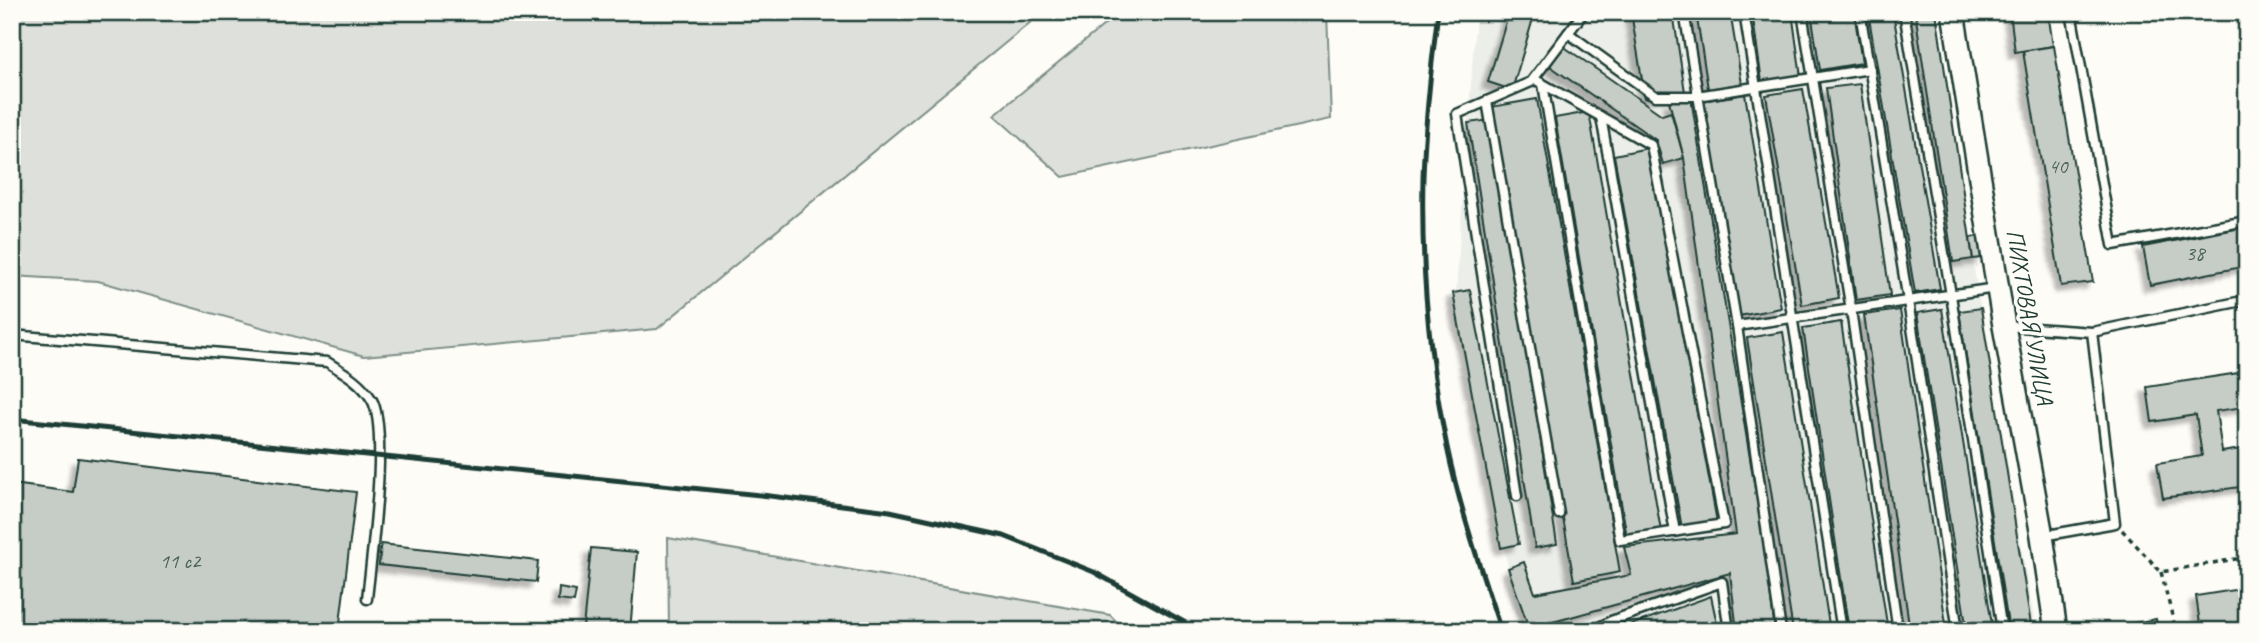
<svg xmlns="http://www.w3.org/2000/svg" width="2259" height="643" font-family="Caveat,sans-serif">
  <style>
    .built { fill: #eceee9 }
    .green { fill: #dde0db; stroke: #7e8e88; stroke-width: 2 }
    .building { fill: #c6cdc7; stroke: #1f3d34; stroke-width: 2; filter: url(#shadow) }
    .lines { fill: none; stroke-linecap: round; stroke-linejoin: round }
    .service-casing { stroke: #1f3d34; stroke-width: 13 }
    .tertiary-casing { stroke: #1f3d34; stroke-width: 26 }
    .path { stroke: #1f3d34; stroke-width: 3.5; stroke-dasharray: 5 5; stroke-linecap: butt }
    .service { stroke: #fdfcf7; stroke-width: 8 }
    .tertiary { stroke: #fdfcf7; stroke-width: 21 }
    .rail { stroke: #1f3d34; stroke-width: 5 }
    .labels { text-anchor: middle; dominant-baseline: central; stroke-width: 7; stroke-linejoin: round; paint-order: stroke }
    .number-label { font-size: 21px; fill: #496159 }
    .street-label { font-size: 24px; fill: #1f3d34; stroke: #fdfcf7 }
  </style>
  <defs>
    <filter id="shadow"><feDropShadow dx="-6" dy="6" stdDeviation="2" flood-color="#0004"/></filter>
  </defs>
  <rect width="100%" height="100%" fill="#fdfcf7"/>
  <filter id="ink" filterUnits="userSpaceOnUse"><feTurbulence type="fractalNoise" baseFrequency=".0143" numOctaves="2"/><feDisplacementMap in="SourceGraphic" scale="14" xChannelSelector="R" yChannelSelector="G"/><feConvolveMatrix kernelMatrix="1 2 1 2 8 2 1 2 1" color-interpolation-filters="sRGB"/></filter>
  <g filter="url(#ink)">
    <path class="built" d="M1476,12h459l23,164 78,455h-516l-64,-339z"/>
    <g class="green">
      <path d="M12,12h1031l-386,317 -293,27 -266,-75 -86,-5z"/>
      <path d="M1120,12h207l4,107 -268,58 -69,-62z"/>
      <path d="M668,538l442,77 16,16h-457z"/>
    </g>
    <g class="building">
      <path d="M1509,12h26l-23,78 -24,-8z"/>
      <path d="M1631,12h42l12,80 -40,6z"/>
      <path d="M1696,12h34l12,72 -34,5z"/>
      <path d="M1752,12h40l9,65 -39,5z"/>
      <path d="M1811,12h43l8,51 -42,7z"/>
      <path d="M1868,12h25l47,277 -25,4z"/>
      <path d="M1915,12h21l37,247 -20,3z"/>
      <path d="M2010,12h38l5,34 -38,6z"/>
      <path d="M1563,46l99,69 9,-3 13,46 -21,6 -7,-24 -106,-74z"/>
      <path d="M2054,46l39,236 -32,4 -38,-235z"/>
      <path d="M1860,84l30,211 -34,5 -30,-212z"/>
      <path d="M1803,89l36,209 -37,7 -36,-210z"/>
      <path d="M1745,94l36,214 -42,8 -37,-215z"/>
      <path d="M1691,98l73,446 11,87h-38l-7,-58 -177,49 3,9h-26l-22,-63 16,-6 11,31 96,-18 -7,-28 112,-13 -52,-376 -15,-57z"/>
      <path d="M1537,99l83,473 -46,9 -83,-474z"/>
      <path d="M1589,112l72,419 -34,6 -72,-419z"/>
      <path d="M1490,120l67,424 -22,4 -67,-425z"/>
      <path d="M1648,148l69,374 -35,6 -68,-373z"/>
      <path d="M2241,228l6,38 -97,19 -7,-38z"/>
      <path d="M1979,236l3,22 -9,1 -3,-21z"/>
      <path d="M1470,290l49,254 -18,4 -48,-255z"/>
      <path d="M1981,308l51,323h-23l-50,-320z"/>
      <path d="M1942,309l51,322h-26l-50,-318z"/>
      <path d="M1900,310l47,321h-37l-46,-316z"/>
      <path d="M1841,322l47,309h-39l-46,-303z"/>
      <path d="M1783,332l47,299h-37l-46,-293z"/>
      <path d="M2239,373l5,34 -28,4 6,41 25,-4v38l-84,12 -6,-35 45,-7 -6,-41 -44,7 -5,-35z"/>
      <path d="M78,458l278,34 -17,139h-327v-147l61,8z"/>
      <path d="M381,544l157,17 -2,21 -157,-17z"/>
      <path d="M591,548l46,4 -7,79h-67v-5l20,2z"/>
      <path d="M559,588l17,3 -2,11 -16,-2z"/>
      <path d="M2247,588v35l-46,8 -5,-35z"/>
      <path d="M1711,596l6,28 -18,7h-85z"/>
      <path d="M2156,619l2,12h-33l-2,-6z"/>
    </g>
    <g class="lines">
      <g class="service-casing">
        <g id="service">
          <path d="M1684,12l53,314 44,305"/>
          <path d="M1744,12l98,619"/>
          <path d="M1802,12l49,298 47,321"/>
          <path d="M1860,12l48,289 50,330"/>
          <path d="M1904,12l47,283 51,336"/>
          <path d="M2071,12l42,233 134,-24"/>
          <path d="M1568,33l87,63h42l173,-27"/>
          <path d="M1534,79l9,5 108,61 73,379 -104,16 -77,-456"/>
          <path d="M1487,101l72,413"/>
          <path d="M1601,117l74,415"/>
          <path d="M1737,326l259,-38"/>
          <path d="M2004,326l88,6 155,-32"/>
          <path d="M12,335l315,27c18,11 34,20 45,38 17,30 -1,160 -5,199"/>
          <path d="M1517,496l-60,-382 74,-32 53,-70"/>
          <path d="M2042,536l73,-13 -23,-191"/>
          <path d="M1591,631l20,-10 111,-39 7,49"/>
        </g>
      </g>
      <g class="tertiary-casing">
        <path id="tertiary" d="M1953,12l51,314 38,210 14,95"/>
      </g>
      <g class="path">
        <path d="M2122,530l39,42 86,-15"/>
        <path d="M2161,572l15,59"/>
      </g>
      <use href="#service" class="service"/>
      <use href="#tertiary" class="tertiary"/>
      <g class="rail">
        <path d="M1438,12c-7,55 -13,110 -15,165 -2,89 6,182 24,270 13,62 34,123 54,184"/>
        <path d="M12,419l758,77 120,15 114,25 90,36 106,59"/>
      </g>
    </g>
  </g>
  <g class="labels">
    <g class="number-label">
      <text x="2058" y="166">40</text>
      <text x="2195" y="253">38</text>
      <text x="180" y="561">11 с2</text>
    </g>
    <g class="street-label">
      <text transform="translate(2030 317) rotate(80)">ПИХТОВАЯ УЛИЦА</text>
    </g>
  </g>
  <rect width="2259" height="643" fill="none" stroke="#fdfcf7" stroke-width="42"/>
  <rect x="21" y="21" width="2217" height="601" fill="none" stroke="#1f3d34" stroke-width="2.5" filter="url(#ink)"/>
</svg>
